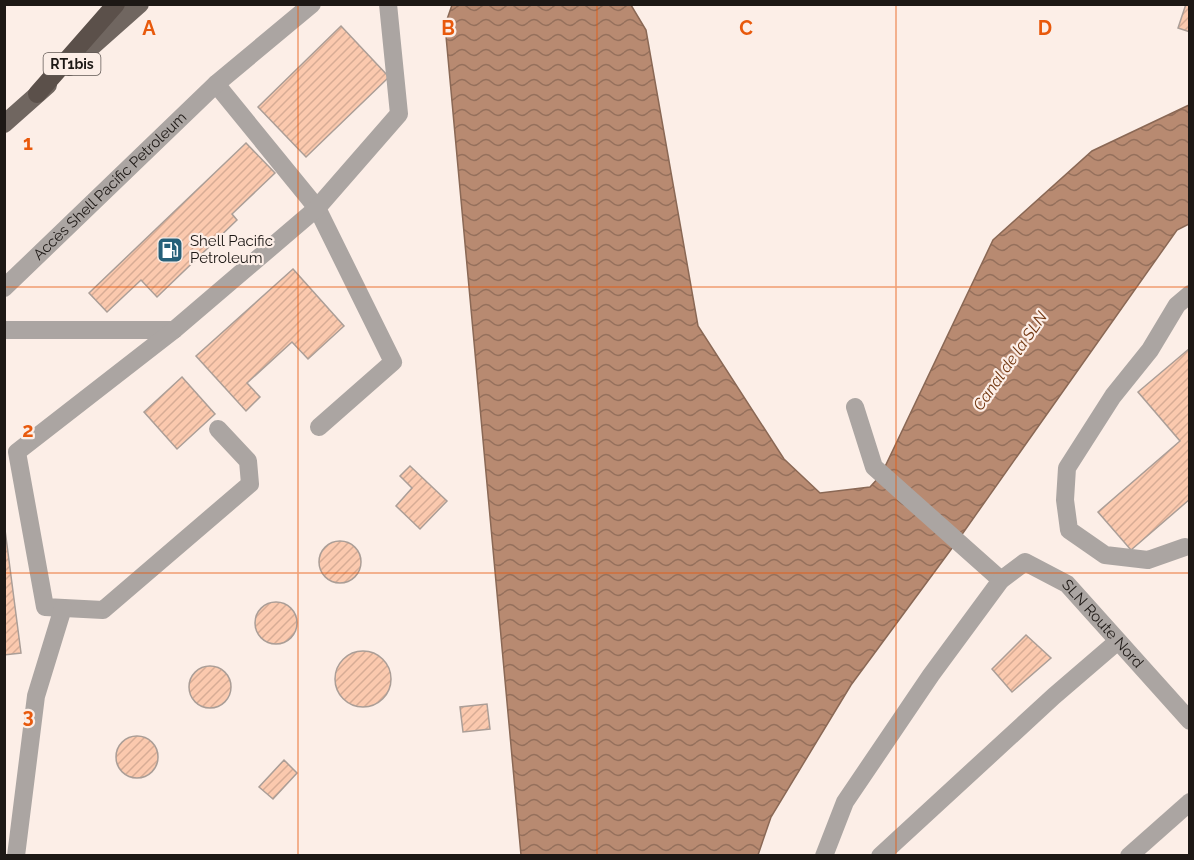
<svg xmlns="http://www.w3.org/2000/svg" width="1194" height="860" font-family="Raleway,sans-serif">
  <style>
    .water { fill: url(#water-waves); stroke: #8a6855; stroke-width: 1.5 }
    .building { fill: url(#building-hatch); stroke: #ab9e97; stroke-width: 1.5 }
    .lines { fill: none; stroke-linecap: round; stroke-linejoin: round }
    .minor { stroke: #aba5a2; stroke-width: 18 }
    .major { stroke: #706660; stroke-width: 18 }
    .highway { stroke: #5b504a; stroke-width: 18 }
    .grid { fill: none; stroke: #e8590c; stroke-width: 1.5; stroke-opacity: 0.55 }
    .labels { text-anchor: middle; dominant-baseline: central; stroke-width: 4.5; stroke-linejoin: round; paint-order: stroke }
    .shield { fill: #fceee7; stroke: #605854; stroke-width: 1.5 }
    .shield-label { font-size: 14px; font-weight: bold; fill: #1d1815 }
    .street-label { font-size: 15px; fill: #1d1815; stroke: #fceee7 }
    .poi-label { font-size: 15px; fill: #1d1815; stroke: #fceee7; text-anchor: start }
    .water-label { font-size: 16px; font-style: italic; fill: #72360f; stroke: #fceee7 }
    .grid-label { font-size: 20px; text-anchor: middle; font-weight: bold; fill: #e8590c; stroke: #fceee7; stroke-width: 4.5; stroke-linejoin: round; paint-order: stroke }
  </style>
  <defs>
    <pattern id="water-waves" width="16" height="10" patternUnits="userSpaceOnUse" patternTransform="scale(1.5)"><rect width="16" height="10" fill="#b88a71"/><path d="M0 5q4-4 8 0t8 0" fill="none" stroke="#95705c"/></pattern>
    <pattern id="building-hatch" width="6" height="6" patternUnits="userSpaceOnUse" patternTransform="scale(1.5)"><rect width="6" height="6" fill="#fbc9ae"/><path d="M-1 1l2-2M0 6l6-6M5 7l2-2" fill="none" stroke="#d7ac95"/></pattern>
  </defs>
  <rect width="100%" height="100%" fill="#fceee7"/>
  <path class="water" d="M452,5h179l15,25 52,296 86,133 36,34 50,-6 11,-12 112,-235 99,-89 97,-46v119l-12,6 -219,310 -107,145 -80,132 -13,38h-237l-76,-830z"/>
  <g class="building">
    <path d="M1186,4h4v28l-12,-4z"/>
    <path d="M341,26l48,51 -83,80 -48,-50z"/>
    <path d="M246,143l29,30 -43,41 5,6 -80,77 -16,-17 -34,32 -18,-19z"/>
    <path d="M293,269l51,57 -36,33 -16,-17 -45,41 13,14 -14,14 -50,-55z"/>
    <path d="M1190,348v151l-59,51 -33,-38 82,-71 -42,-49z"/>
    <path d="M182,377l33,37 -38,35 -33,-37z"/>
    <path d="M410,466l37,35 -27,28 -24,-23 16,-18 -12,-12z"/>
    <path d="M4,522l17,131 -17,2z"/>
    <circle cx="340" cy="562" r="21"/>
    <circle cx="276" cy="623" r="21"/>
    <path d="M1026,635l25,23 -39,34 -20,-23z"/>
    <circle cx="363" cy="679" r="28"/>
    <circle cx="210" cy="687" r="21"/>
    <path d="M487,704l3,25 -27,3 -3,-25z"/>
    <circle cx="137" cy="757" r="21"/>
    <path d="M284,760l13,13 -24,26 -14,-12z"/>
  </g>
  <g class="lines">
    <g class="minor">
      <path d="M216,84l101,124 76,154 -74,65"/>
      <path id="s1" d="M4,288l212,-204 96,-80"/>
      <path d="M4,330h170"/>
      <path d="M855,407l19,60 127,113"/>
      <path d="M218,429l30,32 2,23 -147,126 -58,-3 -28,-155 157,-122 143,-122 82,-94 -11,-110"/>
      <path d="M1185,547l-37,13 -43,-5 -36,-25 -4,-30 2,-32 46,-72 37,-46 27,-45 13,-11"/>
      <path d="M16,856l20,-160 27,-88"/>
      <path id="s2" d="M824,856l21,-54 86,-127 70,-95 24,-18 42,22 123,137"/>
      <path d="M880,856l174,-160 64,-55"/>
      <path d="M1129,856l61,-54"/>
    </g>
    <g class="major">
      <path d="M69,67l71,-63"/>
      <path d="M4,124l44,-39"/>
    </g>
    <path class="highway" d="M37,94l79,-90"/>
  </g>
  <path class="grid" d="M298,4v852M597,4v852M896,4v852M4,287h1186M4,573h1186"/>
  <defs>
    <g id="fuel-square" transform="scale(1.35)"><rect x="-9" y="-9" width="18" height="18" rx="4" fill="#266079" stroke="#fceee7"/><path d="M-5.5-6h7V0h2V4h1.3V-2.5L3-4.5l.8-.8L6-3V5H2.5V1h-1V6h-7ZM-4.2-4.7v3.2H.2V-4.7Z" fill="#fff"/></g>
  </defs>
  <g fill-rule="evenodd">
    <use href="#fuel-square" x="170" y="250"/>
  </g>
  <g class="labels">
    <rect class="shield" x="43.5" y="53" width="57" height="22" rx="4.5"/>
    <g class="shield-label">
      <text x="72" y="64">RT1bis</text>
    </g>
    <g class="street-label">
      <text stroke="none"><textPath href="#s1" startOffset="147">Accès Shell Pacific Petroleum</textPath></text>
      <text stroke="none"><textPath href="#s2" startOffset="460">SLN Route Nord</textPath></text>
    </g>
    <g class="poi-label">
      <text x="190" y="241">Shell Pacific<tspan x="190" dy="17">Petroleum</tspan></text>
    </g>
    <g class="water-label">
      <text transform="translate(1010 361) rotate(-55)">Canal de la SLN</text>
    </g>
  </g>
  <g class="grid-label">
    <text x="149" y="35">A</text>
    <text x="448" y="35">B</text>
    <text x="746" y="35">C</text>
    <text x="1045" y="35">D</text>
    <text x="28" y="150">1</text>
    <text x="28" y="437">2</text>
    <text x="28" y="723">3</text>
  </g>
  <rect width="1194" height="860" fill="none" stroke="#1d1815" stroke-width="12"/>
</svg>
